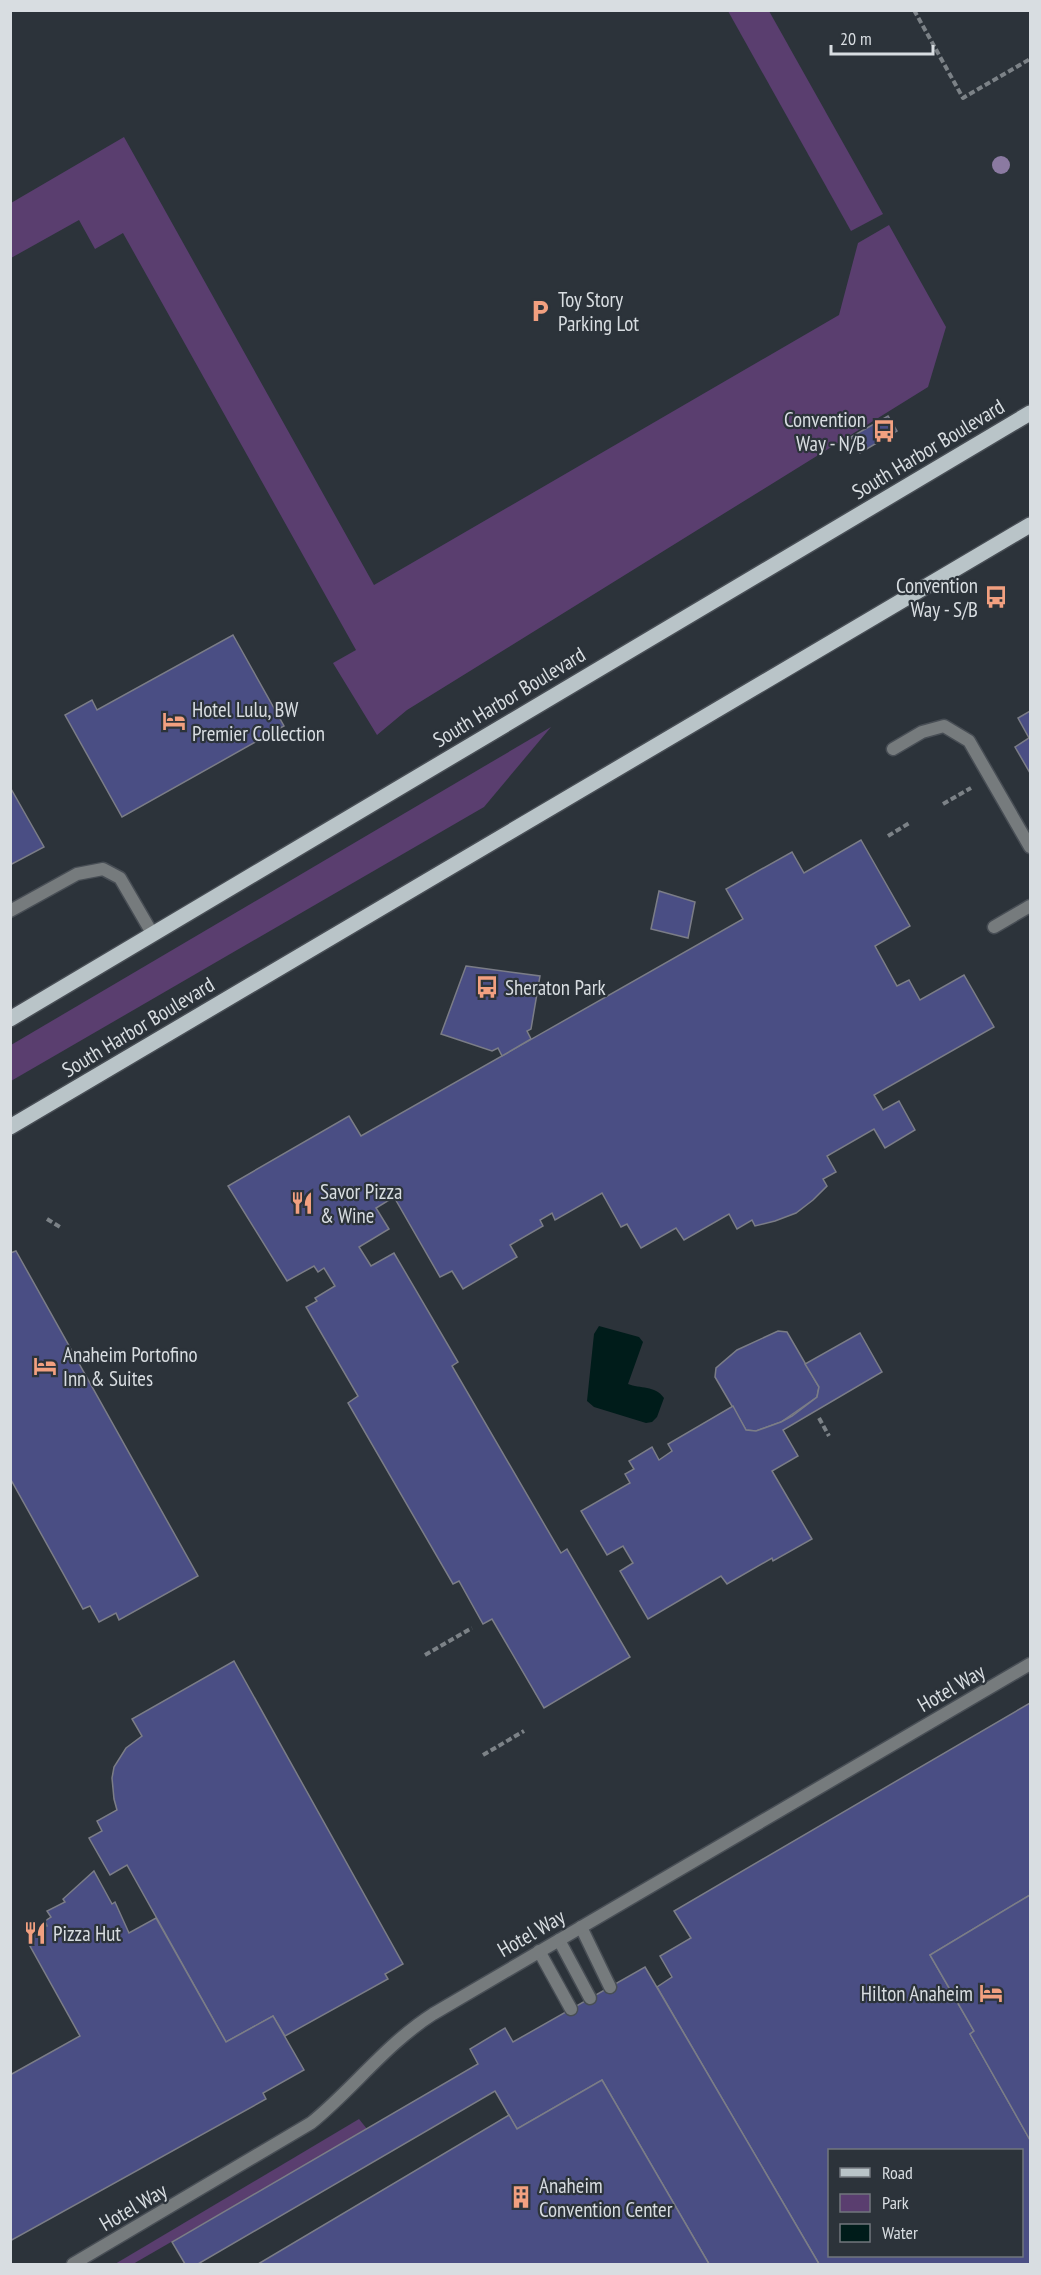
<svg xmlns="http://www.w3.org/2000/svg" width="1041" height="2275" font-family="'PT Sans Narrow',sans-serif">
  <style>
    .green { fill: #5a3e6f }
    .water { fill: #001c1a }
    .building { fill: #4a4e84; stroke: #7b7d87; stroke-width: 1.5; fill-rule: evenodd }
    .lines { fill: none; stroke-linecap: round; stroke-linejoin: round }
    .service-casing { stroke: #484e55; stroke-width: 15 }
    .minor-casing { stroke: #484e55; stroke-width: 15 }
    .primary-casing { stroke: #484e55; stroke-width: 18 }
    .path { stroke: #7c8287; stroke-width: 4; stroke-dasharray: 6 3; stroke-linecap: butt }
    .service { stroke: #767b7d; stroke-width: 12 }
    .minor { stroke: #767b7d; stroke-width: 12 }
    .primary { stroke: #b9c4c8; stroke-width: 15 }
    .tree { fill: #8b7aa1 }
    .labels { text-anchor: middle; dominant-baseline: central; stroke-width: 4.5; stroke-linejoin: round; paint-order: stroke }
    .poi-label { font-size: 21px; fill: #d8dde1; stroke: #2c333a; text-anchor: start }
    .street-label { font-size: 21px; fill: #d8dde1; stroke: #2c333a }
  </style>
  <rect width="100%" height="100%" fill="#2c333a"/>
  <g class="green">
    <path d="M728,11h41l114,203 -32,17z"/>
    <path d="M124,137l250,448 465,-270 19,-72 31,-18 57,102 -18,60 -521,323 -30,25 -44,-72 23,-13 -233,-417 -28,16 -16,-29 -68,38v-55z"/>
    <path d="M551,727l-67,80 -473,274v-36z"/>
    <path d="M359,2119l8,10 -234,135h-18z"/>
  </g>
  <path class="water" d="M599,1326l40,11 4,5 -15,42c12,5 27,1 36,14l-7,19 -5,5 -6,1 -52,-16 -7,-6 7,-67z"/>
  <g class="building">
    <path d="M888,416l9,15 -37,22 -9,-16z"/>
    <path d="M233,635l51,91 -162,91 -57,-102 27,-15 5,10z"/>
    <path d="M1030,711v62l-15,-26 14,-9 -11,-20z"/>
    <path d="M10,787l34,60 -34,18z"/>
    <path d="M861,840l49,86 -35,20 22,40 12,-6 11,20 44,-25 30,52 -120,68 9,15 16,-9 16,29 -30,18 -11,-19 -47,27 9,16 -13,7 4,7 -14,14 -17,13 -21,8 -20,5 -3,-6 -15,9 -8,-15 -45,26 -8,-12 -35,20 -14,-24 -6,3 -19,-34 -47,27 -3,-7 -12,7 3,6 -33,19 7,12 -54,32 -11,-18 -12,6 -46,-80 -18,11 13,21 -30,18 12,19 23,-13 64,109 -6,4 109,187 6,-4 63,108 -86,51 -52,-89 -9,5 -24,-43 -6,3 -105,-181 10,-7 -52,-89 11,-6 -2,-3 20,-12 -11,-18 -6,4 -4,-6 -27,15 -59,-95 121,-70 12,20 382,-217 -17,-30 66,-37 12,21z"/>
    <path d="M659,891l36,11 -7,36 -37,-9z"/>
    <path d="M466,966l74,10 -9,53 -4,2 4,8 -29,17 -4,-8 -6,3 -51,-17z"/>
    <path d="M16,1251l182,325 -79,44 -3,-7 -17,9 -9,-16 -7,3 -73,-131v-225z"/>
    <path d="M778,1331l9,1 32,55 -2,10 -36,25 -25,9 -10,-1 -31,-53 1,-9 21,-18z"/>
    <path d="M860,1333l22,39 -99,58 15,26 -26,15 40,68 -39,22 -1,-3 -45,26 -6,-8 -73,43 -28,-48 13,-8 -10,-17 -16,9 -26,-44 49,-28 -5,-9 9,-5 -5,-8 23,-14 7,13 13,-9 -4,-7 65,-38 13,24 10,1 25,-9 11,-6 25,-19 2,-10 -14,-23z"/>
    <path d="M234,1661l169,303 -18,10 3,5 -103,57 -12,-20 -47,26 -99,-177 -17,10 -21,-37 13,-7 -5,-10 20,-11 -3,-11 -2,-21 2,-11 12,-19 16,-12 -10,-17z"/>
    <path d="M1030,1703v192l-100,60 44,76 -4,3 60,106v124h-211l-162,-277 15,-10 -12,-21 31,-18 -17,-27zM830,2150h192v106h-192z"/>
    <path d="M94,1871l18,33 3,-2 14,31 27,-15 70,124 47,-26 31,54 -41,23 3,6 -256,142v-166l70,-39 -50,-90 4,-2 -3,-16 16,-2 -2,-5 6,-4 -4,-6 18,-9 -2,-3z"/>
    <path d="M1030,1895v245l-60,-106 4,-3 -44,-76z"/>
    <path d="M645,1967l174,297h-110l-107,-184 -85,49 -22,-38 -297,173h-13l-13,-22 306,-178 -8,-15 35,-21 8,14z"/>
    <path d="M602,2080l107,184h-451l251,-149 8,14z"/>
  </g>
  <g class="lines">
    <g class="service-casing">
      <g id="service">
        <path d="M893,749l29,-17 22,-6 25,15 61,106"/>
        <path d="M10,911l67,-37 26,-5 17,9 32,55"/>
        <path d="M994,927l36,-21"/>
        <path d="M581,1927l29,60"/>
        <path d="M559,1940l31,58"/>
        <path d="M539,1951l32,58"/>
      </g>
    </g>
    <g class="minor-casing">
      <path id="minor" d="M73,2264l238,-141c42,-34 75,-79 122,-109l597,-350"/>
    </g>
    <g class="primary-casing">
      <g id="primary">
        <path d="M10,1019l1020,-606"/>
        <path d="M10,1127l1020,-602"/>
      </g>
    </g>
    <g class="path">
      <path d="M914,10l49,88 67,-39"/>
      <path d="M943,804l28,-16"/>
      <path d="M888,836l23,-14"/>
      <path d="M47,1219l13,8"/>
      <path d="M819,1418l10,18"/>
      <path d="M425,1655l47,-27"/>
      <path d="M483,1755l41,-24"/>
    </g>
    <use href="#service" class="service"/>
    <use href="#minor" class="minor"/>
    <use href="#primary" class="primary"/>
  </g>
  <circle class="tree" cx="1001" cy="165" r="9"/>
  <defs>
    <g id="parking-bare" transform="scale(1.8)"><path d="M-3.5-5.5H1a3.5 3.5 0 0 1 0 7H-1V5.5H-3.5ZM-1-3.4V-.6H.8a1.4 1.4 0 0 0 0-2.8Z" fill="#f2a080" stroke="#2c333a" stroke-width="2.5" paint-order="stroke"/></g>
    <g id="bus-bare" transform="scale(1.8)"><path d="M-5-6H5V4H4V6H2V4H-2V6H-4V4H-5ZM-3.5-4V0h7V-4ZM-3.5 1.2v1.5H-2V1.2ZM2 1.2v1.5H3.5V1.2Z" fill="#f2a080" stroke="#2c333a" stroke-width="2.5" paint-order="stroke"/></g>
    <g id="hotel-bare" transform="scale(1.8)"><path d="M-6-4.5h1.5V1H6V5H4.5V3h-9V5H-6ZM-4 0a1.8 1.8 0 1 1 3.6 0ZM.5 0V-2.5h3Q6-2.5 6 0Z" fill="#f2a080" stroke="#2c333a" stroke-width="2.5" paint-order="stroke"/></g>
    <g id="restaurant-bare" transform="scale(1.8)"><path d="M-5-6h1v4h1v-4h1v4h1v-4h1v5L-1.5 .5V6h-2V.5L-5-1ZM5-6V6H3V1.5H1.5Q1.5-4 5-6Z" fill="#f2a080" stroke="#2c333a" stroke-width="2.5" paint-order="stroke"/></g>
    <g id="building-bare" transform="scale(1.8)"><path d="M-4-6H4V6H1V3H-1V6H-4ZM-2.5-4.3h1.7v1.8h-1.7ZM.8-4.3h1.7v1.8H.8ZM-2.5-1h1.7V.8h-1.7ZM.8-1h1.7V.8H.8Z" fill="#f2a080" stroke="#2c333a" stroke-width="2.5" paint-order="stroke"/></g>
  </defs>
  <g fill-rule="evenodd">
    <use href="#parking-bare" x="540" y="311"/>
    <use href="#bus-bare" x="884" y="431"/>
    <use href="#bus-bare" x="996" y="597"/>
    <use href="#hotel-bare" x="174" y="721"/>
    <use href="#bus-bare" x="487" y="987"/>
    <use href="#restaurant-bare" x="302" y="1203"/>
    <use href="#hotel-bare" x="45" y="1366"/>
    <use href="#restaurant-bare" x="35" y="1933"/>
    <use href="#hotel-bare" x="991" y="1993"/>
    <use href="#building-bare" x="521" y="2197"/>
  </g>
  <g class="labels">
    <g class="poi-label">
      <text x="558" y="299">Toy Story<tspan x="558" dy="24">Parking Lot</tspan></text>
      <text x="866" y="419" text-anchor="end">Convention<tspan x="866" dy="24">Way - N/B</tspan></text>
      <text x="978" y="585" text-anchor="end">Convention<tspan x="978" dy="24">Way - S/B</tspan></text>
      <text x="192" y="709">Hotel Lulu, BW<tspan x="192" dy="24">Premier Collection</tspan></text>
      <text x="505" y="987">Sheraton Park</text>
      <text x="320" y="1191">Savor Pizza<tspan x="320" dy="24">&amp; Wine</tspan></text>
      <text x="63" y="1354">Anaheim Portofino<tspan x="63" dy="24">Inn &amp; Suites</tspan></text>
      <text x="53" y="1933">Pizza Hut</text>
      <text x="973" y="1993" text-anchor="end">Hilton Anaheim</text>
      <text x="539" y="2185">Anaheim<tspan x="539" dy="24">Convention Center</tspan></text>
    </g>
    <g class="street-label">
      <text transform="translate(928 449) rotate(-31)">South Harbor Boulevard</text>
      <text transform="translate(509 697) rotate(-31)">South Harbor Boulevard</text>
      <text transform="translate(138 1027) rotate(-31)">South Harbor Boulevard</text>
      <text transform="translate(951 1688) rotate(-30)">Hotel Way</text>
      <text transform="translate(531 1933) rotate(-30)">Hotel Way</text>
      <text transform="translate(133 2207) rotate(-30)">Hotel Way</text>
    </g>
  </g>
  <rect width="1041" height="2275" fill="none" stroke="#d8dde1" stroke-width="24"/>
  <rect x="828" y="2149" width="195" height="108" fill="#2c333a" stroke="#71777d" stroke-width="1.5"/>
  <rect x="840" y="2168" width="30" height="9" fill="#b9c4c8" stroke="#71777d" stroke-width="1.5"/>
  <text x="882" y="2179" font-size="18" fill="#d8dde1">Road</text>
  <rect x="840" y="2194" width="30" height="18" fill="#5a3e6f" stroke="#71777d" stroke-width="1.5"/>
  <text x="882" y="2209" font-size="18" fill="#d8dde1">Park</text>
  <rect x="840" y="2224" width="30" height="18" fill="#001c1a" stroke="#71777d" stroke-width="1.5"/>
  <text x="882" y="2239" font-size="18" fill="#d8dde1">Water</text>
  <path d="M831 45v9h102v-9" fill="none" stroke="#d8dde1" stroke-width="3"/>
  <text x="840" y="45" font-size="18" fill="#d8dde1" stroke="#2c333a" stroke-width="4.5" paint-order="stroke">20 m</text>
</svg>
